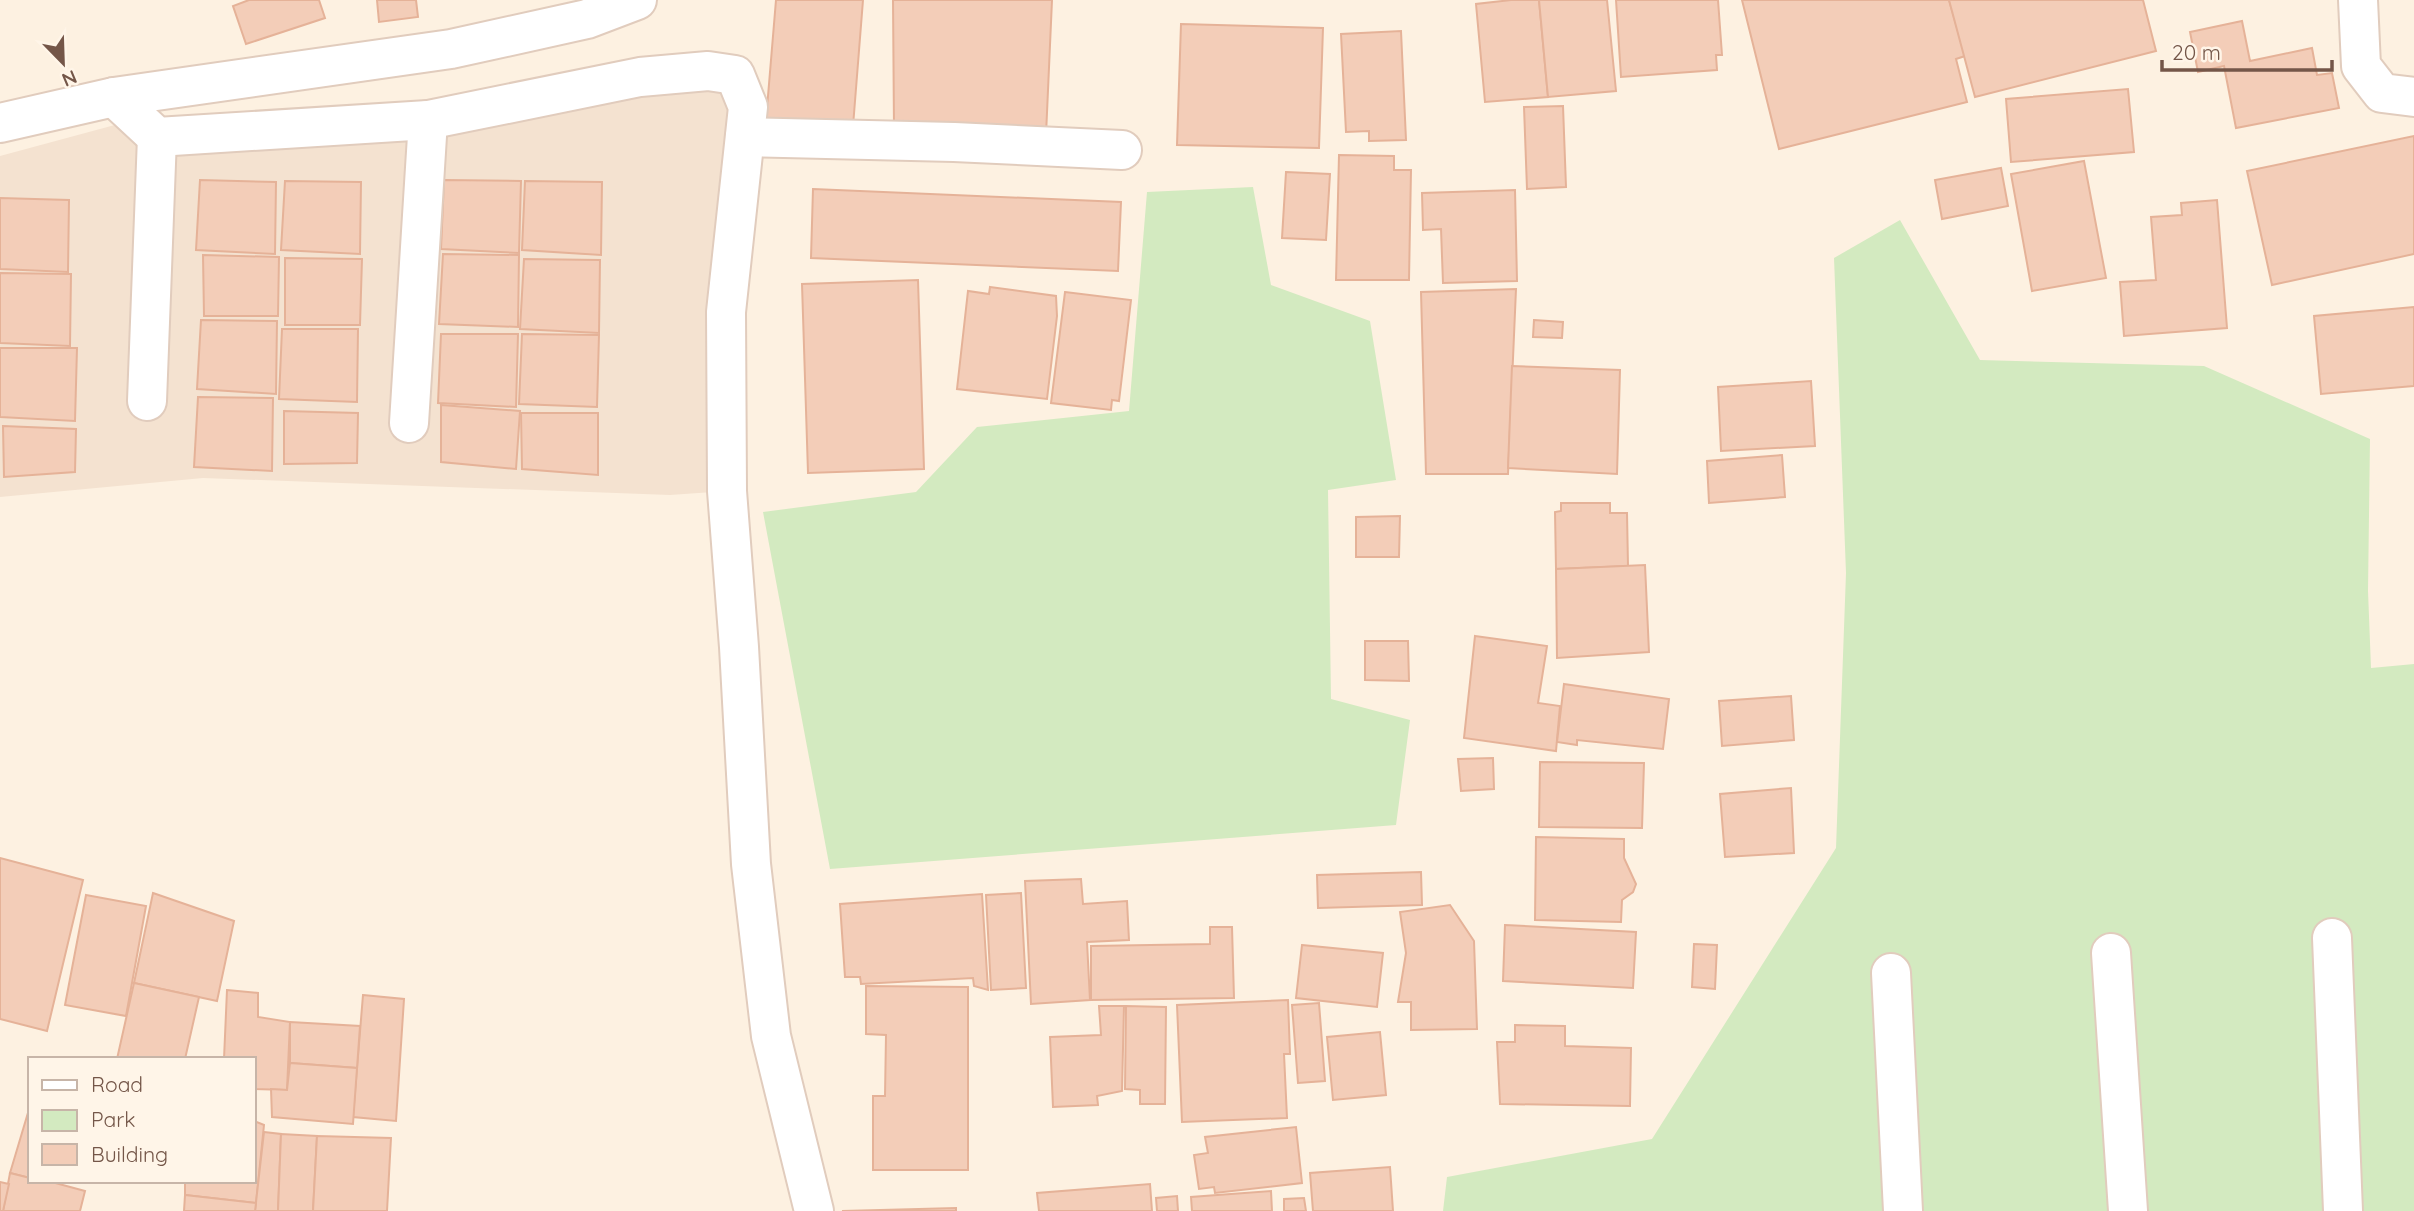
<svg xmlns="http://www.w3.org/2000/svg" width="2414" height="1211" font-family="Quicksand,sans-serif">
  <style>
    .residential { fill: #f4e2d0 }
    .green { fill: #d3eac0 }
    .building { fill: #f3cdb8; stroke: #e5b298; stroke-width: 2 }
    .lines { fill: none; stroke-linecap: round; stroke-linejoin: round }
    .minor-casing { stroke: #e1ccbd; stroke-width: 42 }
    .minor { stroke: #fff; stroke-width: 38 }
  </style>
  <rect width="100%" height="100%" fill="#fdf1e1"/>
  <path class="residential" d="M735,76l-8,415 -57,4 -467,-17 -203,19v-341l137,-37 21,18z"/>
  <g class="green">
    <path d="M1253,187l18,98 99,36 26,159 -68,10 3,209 79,21 -14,105 -566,44 -67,-357 153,-20 61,-65 152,-16 18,-219z"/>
    <path d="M1900,220l80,140 224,6 166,73 -2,152 3,77 43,-4v547h-971l4,-34 205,-38 184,-291 10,-275 -12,-315z"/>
  </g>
  <g class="building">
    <path d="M249,0h70l6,18 -79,26 -13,-38z"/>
    <path d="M377,0h39l2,17 -39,5z"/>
    <path d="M776,0h87l-11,139 -87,-7z"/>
    <path d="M893,0h159l-6,135 -152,-7z"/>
    <path d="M1511,0h28l9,97 -63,5 -9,-98z"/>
    <path d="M1539,0h68l9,91 -68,6z"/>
    <path d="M1616,0h102l4,55h-6l1,15 -96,7z"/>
    <path d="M1742,0h207l16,56 -9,3 11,43 -188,47z"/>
    <path d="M1949,0h194l13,51 -181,46z"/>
    <path d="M2242,21l8,40 62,-13 5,27 15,-2 7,35 -103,20 -12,-62 -26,6 -8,-40z"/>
    <path d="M1181,24l142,4 -4,120 -142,-3z"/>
    <path d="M1401,31l5,109 -37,1v-10l-23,1 -5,-98z"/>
    <path d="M2128,89l6,63 -123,10 -5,-63z"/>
    <path d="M1563,106l3,81 -39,2 -3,-82z"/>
    <path d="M2414,136v118l-142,31 -25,-114z"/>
    <path d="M1339,155l55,1v14h17l-2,110h-73z"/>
    <path d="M2084,161l22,117 -74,13 -21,-117z"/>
    <path d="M2001,168l7,38 -66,13 -7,-39z"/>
    <path d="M1286,172l44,2 -4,66 -44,-2z"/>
    <path d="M200,180l76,2 -1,72 -79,-4z"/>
    <path d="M444,180l77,1 -2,72 -78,-4z"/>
    <path d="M285,181l76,1 -1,72 -79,-4z"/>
    <path d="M525,181l77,1 -1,73 -79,-5z"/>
    <path d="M813,189l308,13 -3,69 -307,-13z"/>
    <path d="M1515,190l2,91 -74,2 -2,-54 -18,1 -1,-37z"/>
    <path d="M0,198l69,2 -1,72 -68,-3z"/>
    <path d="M2217,200l10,128 -103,8 -4,-54 36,-2 -5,-63 31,-2 -1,-12z"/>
    <path d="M443,254l76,1 -1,72 -79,-3z"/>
    <path d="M203,255l76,2 -1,59h-74z"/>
    <path d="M285,258l77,1 -2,66h-75z"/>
    <path d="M524,259l76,1 -1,73 -79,-4z"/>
    <path d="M0,273l71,1 -1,72 -70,-3z"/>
    <path d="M918,280l6,189 -116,4 -6,-189z"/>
    <path d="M990,287l66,9 1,20 -10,83 -90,-10 11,-98 21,3z"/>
    <path d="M1516,289l-8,185h-82l-5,-182z"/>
    <path d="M1065,292l66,8 -12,101 -7,-1 -1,10 -60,-7z"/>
    <path d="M2414,307v79l-93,8 -7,-78z"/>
    <path d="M201,320l76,1 -1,73 -79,-5z"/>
    <path d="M1534,320l29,2 -1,16 -29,-1z"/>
    <path d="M282,329h76l-1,73 -78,-3z"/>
    <path d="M441,334h77l-2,73 -78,-4z"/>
    <path d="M522,334l77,1 -2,72 -78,-3z"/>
    <path d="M0,348h77l-2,73 -75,-4z"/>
    <path d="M1512,366l108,4 -3,104 -109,-6z"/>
    <path d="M1811,381l4,65 -94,5 -3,-64z"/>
    <path d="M198,397l75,1 -1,73 -78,-4z"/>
    <path d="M441,405l79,6 -4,58 -75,-7z"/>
    <path d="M284,411l74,2 -1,50 -73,1z"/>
    <path d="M521,413h77v62l-76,-6z"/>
    <path d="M3,426l73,3 -1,43 -71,5z"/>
    <path d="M1782,455l3,42 -76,6 -2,-42z"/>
    <path d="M1561,503h49v10h17l1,53 -72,3 -1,-57 6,-1z"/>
    <path d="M1400,516l-1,41h-43v-40z"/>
    <path d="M1645,565l4,87 -92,6 -1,-89z"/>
    <path d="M1475,636l72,10 -9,57 22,3 -4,45 -92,-13z"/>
    <path d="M1365,641h43l1,40 -44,-1z"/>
    <path d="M1564,684l105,15 -6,50 -86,-9v5l-20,-3z"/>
    <path d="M1791,696l3,44 -72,6 -3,-45z"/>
    <path d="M1493,758l1,31 -33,2 -3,-32z"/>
    <path d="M1540,762l104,1 -2,65 -103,-1z"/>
    <path d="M1791,788l3,65 -69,4 -5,-63z"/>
    <path d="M1536,837l88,2v19l12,26 -3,8 -11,8 -1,22 -86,-2z"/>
    <path d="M0,858l83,22 -36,151 -47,-12z"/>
    <path d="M1421,872l1,33 -104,3 -1,-33z"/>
    <path d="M1081,879l2,25 44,-3 2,39 -42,2 3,58 -59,4 -6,-123z"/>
    <path d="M153,893l81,28 -17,80 -83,-18z"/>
    <path d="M1021,893l5,95 -35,2 -5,-95z"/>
    <path d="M982,894l6,96 -14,-4 -1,-8 -112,6 -1,-7h-15l-5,-73z"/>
    <path d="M86,895l60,11 -20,110 -61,-11z"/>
    <path d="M1450,905l24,36 3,88 -66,1v-28h-13l8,-49 -6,-41z"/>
    <path d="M1505,925l131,7 -3,56 -130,-7z"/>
    <path d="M1210,927h22l2,71 -143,2v-54l119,-2z"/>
    <path d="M1694,944l23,1 -2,44 -23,-2z"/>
    <path d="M1302,945l81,8 -6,54 -81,-9z"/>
    <path d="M134,983l65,14 -14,62h-68z"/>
    <path d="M866,986l102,1v183h-95v-74h12l1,-61 -20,-1z"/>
    <path d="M227,990l31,3v24l32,5 -3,68 -33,-1v-30h-30z"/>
    <path d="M363,995l41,4 -8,122 -43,-4z"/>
    <path d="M1288,1000l2,54h-6l3,64 -105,4 -5,-117z"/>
    <path d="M1319,1003l6,78 -27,2 -6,-78z"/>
    <path d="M1099,1006h25l-2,85 -25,5 1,9 -45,2 -3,-70 51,-2z"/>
    <path d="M1126,1006l40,1 -1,97h-25v-14l-15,-1z"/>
    <path d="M290,1022l70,4 -3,42 -67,-5z"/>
    <path d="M1515,1025l50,1v20l66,2 -1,58 -130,-2 -3,-62h18z"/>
    <path d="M1380,1032l6,63 -53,5 -6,-63z"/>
    <path d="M290,1063l67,5 -4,56 -81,-7 -1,-28 16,1z"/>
    <path d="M30,1106v72l-20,-5z"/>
    <path d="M254,1121l10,4 -8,78 -71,-8v-14h69z"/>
    <path d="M1296,1127l6,56 -87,10 -1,-6 -15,2 -5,-34 14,-2 -3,-16z"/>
    <path d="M264,1132l17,2 -3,77h-23z"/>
    <path d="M281,1134l36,2 -4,75h-35z"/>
    <path d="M317,1136l74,2 -4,73h-74z"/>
    <path d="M1390,1167l3,44h-80l-3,-38z"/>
    <path d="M10,1173l20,5v3h18l37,10 -5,20h-77z"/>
    <path d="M0,1182l9,2 -6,27h-3z"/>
    <path d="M1150,1184l2,27h-113l-2,-18z"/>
    <path d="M1271,1191l1,20h-80l-1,-14z"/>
    <path d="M185,1195l71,8 -1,8h-71z"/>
    <path d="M1177,1196l1,15h-21l-1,-13z"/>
    <path d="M1304,1198l2,13h-22v-12z"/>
    <path d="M956,1208v3h-114z"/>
  </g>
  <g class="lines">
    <g class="minor-casing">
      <g id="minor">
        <path d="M2358,0l3,66 21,27 32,4"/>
        <path d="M114,97l43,40 271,-17 212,-43 68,-6 27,4 13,32 -22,205 1,179 12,156 12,217 20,172 43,175"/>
        <path d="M0,123l114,-26 337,-48 136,-30 50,-19"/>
        <path d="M745,137l209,5 168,8"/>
        <path d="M147,401l10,-264"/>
        <path d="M409,423l19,-303"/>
        <path d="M2332,938l11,273"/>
        <path d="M2111,953l17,258"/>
        <path d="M1891,973l12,238"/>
      </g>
    </g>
    <use href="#minor" class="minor"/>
  </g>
  <rect x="28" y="1057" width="228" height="126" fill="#fff5e8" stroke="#c7b5a8" stroke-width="2"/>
  <rect x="42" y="1080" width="35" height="10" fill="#ffffff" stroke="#c7b5a8" stroke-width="2"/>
  <text x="91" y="1092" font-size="21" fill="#745648">Road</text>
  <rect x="42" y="1110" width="35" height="21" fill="#d3eac0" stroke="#c7b5a8" stroke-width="2"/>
  <text x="91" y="1127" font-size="21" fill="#745648">Park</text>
  <rect x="42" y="1144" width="35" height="21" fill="#f3cdb8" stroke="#c7b5a8" stroke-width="2"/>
  <text x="91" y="1162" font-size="21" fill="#745648">Building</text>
  <g transform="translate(63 63) rotate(157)" stroke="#fff5e8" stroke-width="5" paint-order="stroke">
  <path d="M0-5L12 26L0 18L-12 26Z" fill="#745648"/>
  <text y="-10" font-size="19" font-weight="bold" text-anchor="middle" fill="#745648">N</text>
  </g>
  <path d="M2162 60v10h170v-10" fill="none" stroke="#745648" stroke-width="3.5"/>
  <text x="2172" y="60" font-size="21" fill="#745648" stroke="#fff5e8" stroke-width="5" paint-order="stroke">20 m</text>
</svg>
